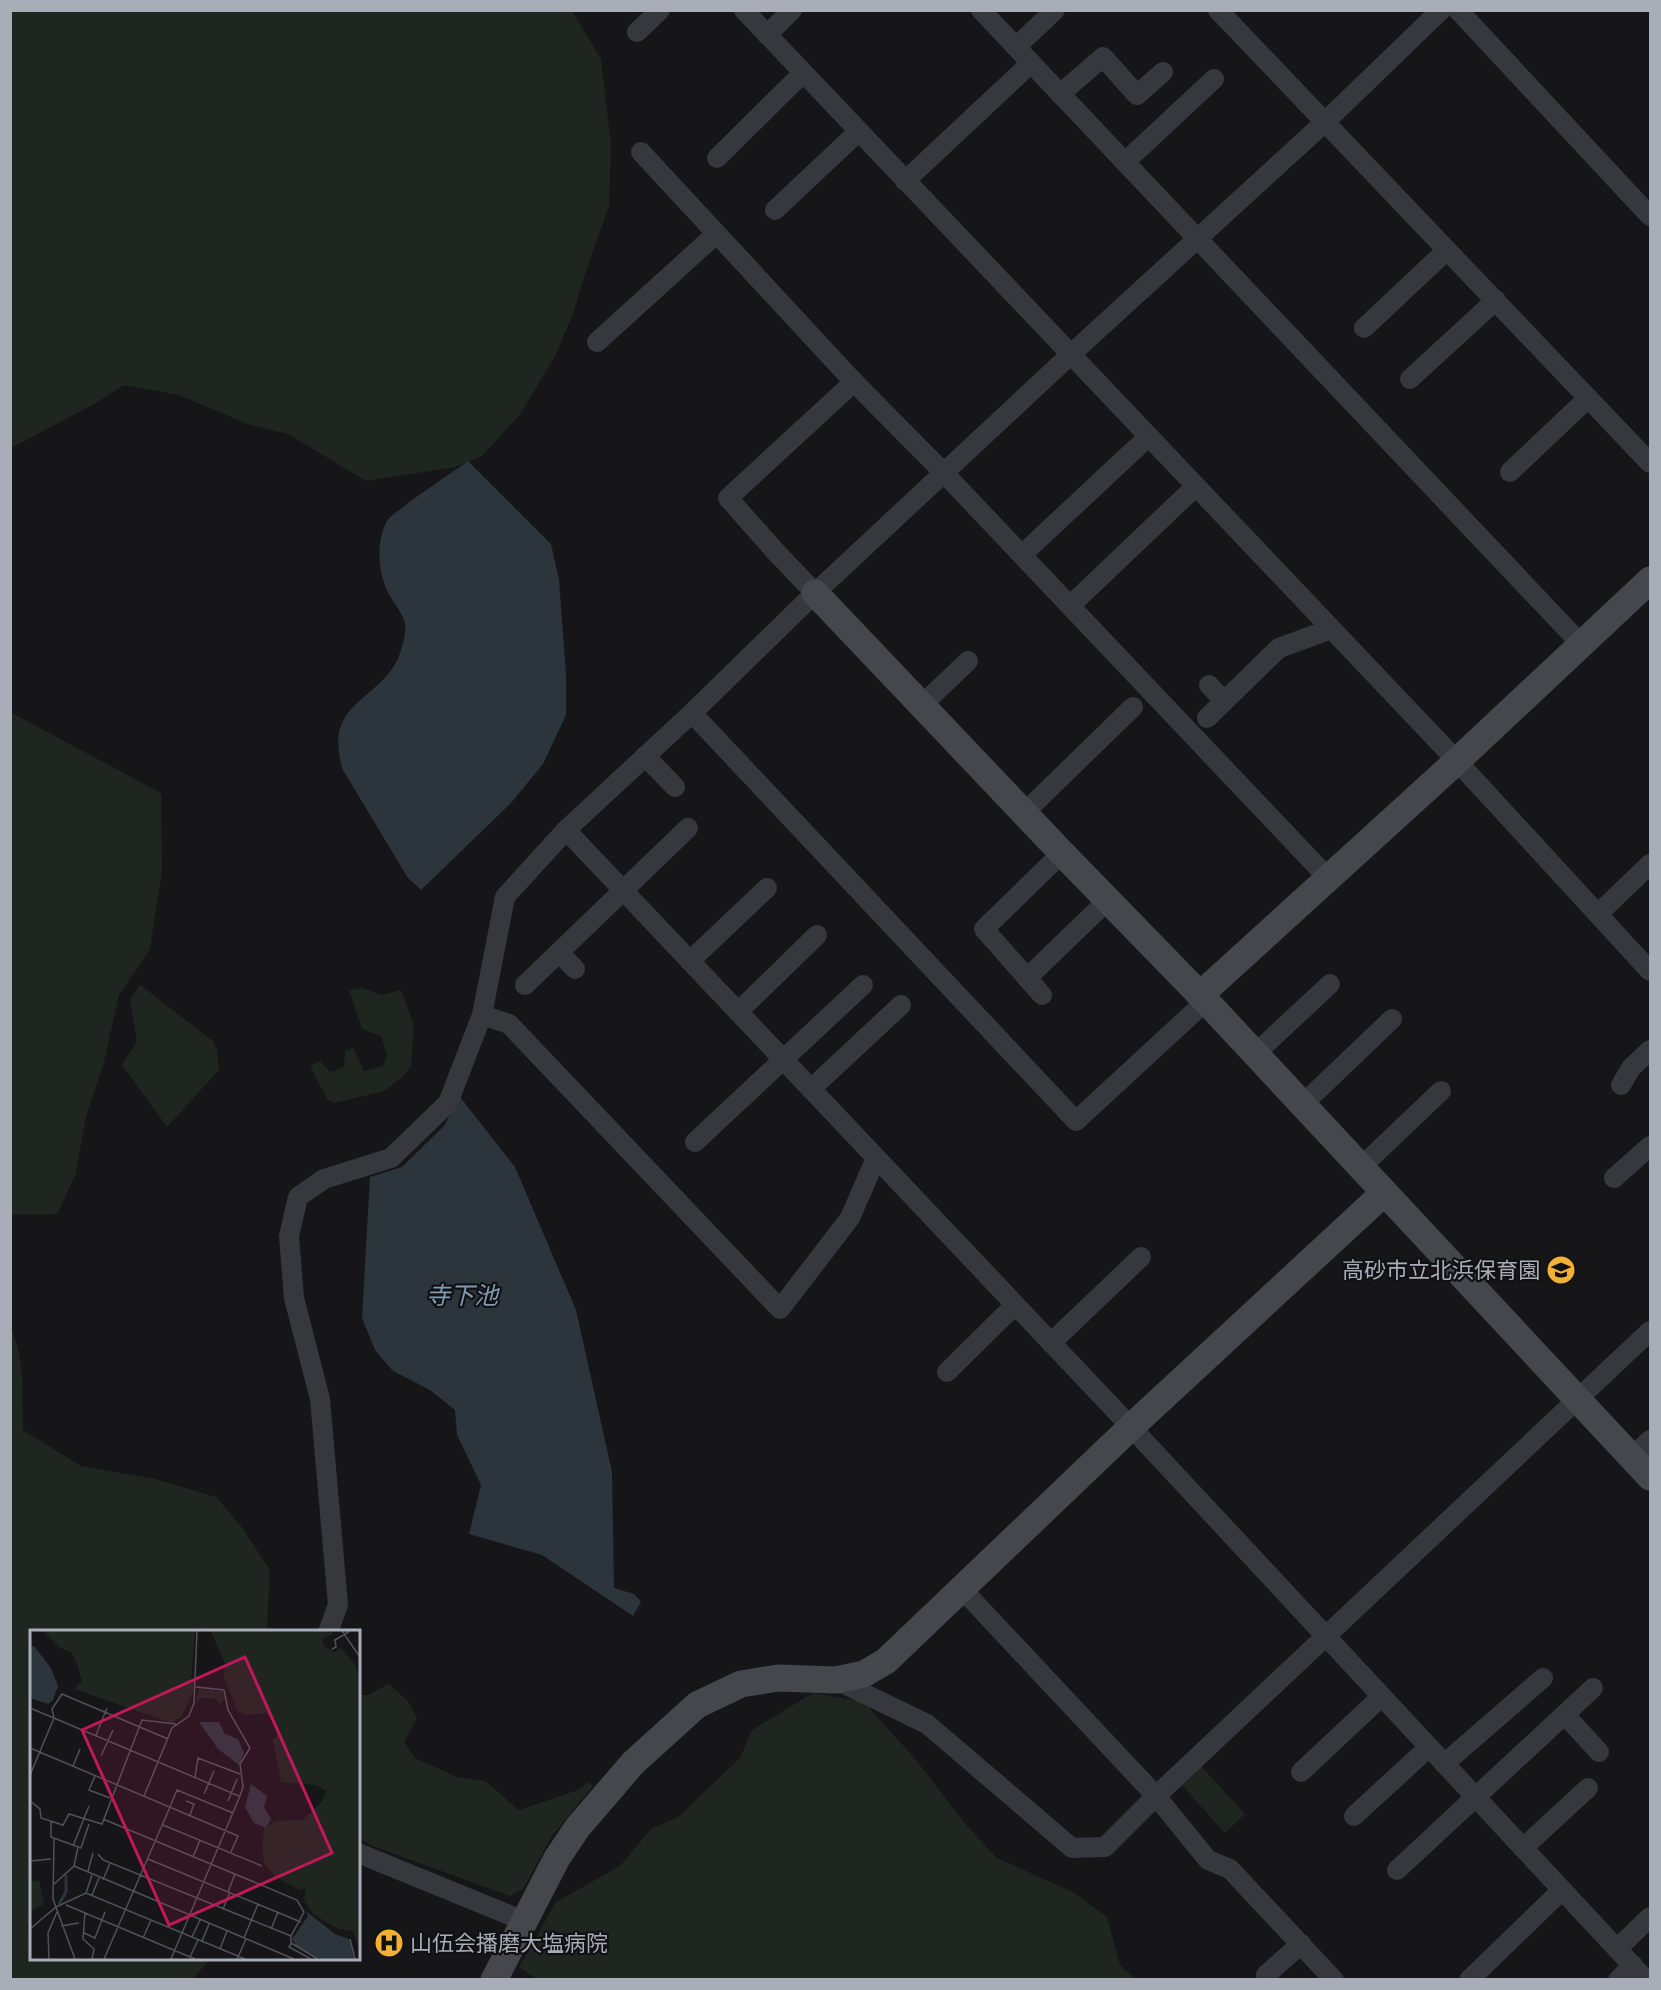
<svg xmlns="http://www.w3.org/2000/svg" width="1661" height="1990" font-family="Cabin,'Noto Sans JP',sans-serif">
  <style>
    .green { fill: #1e261f }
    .water { fill: #2c353c }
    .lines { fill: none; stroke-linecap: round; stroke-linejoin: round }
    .street { stroke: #37383d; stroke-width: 20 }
    .secondary { stroke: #45474d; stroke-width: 27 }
    .labels { text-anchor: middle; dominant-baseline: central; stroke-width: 4.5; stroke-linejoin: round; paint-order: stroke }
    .poi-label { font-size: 22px; fill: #a8adb8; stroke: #111113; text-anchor: end }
    .water-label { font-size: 24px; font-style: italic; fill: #7f9bb3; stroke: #111113 }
    .inset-river { fill: none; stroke: #2c353c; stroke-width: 3 }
    .inset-road { fill: none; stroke: #505258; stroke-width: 1.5 }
    .view { fill: #c2185b; fill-opacity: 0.15; stroke: #c2185b; stroke-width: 3 }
    .inset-edge { fill: none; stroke: #a8adb8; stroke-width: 3 }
  </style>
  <rect width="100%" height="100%" fill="#161618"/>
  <g class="green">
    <path d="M11,11h561l29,48 10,85 -2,62 -25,71 -11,37 -18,42 -34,57 -39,43 -27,11 -89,14 -78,-47 -41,-10 -68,-29 -55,-10 -28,18 -85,45z"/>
    <path d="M10,712l151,81 1,78 -12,78 -31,46 -15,67 -18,55 -11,59 -18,38 -46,1z"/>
    <path d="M140,985l73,56 4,10 2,19 -52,57 -45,-62 15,-24 -7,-41z"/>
    <path d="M362,988l20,7 19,-5 13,35 -3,41 -9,11 -18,14 -50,12 -7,-4 -17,-33 10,-5 10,11 14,-5 1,-16 8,-3 11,23 19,-5 4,-11 -6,-19 -19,-7 -13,-39z"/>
    <path d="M10,1327c16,31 12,69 13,103l58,36 74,13 61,18 25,29 29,44 -3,61 -235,1v326l178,1 -17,20h-182z"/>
    <path d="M389,1684l19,17 9,17 -13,24 11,16 42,19 28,4 34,29 59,-20 11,-8 4,4 -41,50 -29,53 -13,7 -137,-50 -14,-7v-144h9z"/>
    <path d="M813,1693l51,9 52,58 51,66 30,32 76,34 34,25 13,48 16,14 -598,1 -19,-13 37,-65 64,-36 31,-37 27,-12 62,-59 12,-28z"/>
    <path d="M1200,1765l45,49 -20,19 -45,-50z"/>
  </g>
  <g class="water">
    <path d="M468,461l83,83 8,36 7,94v41l-23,49 -32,39 -90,87 -13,-12 -65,-108c-23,-73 45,-68 59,-123 2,-6 4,-16 3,-23 -1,-8 -10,-20 -15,-28 -12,-21 -15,-53 -3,-75 4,-8 69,-51 81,-60z"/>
    <path d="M460,1097l55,70 61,143 36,162 2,116 20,6 7,8 -8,14 -91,-61 -73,-21 12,-49 -24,-50 -2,-25 -25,-20 -37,-19 -18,-21 -13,-32 8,-141 32,-10 42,-41z"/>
  </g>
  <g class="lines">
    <g class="street">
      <path d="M744,10l713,751 193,210"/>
      <path d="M981,10l600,634"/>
      <path d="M1218,10l432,453"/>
      <path d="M1458,10l192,206"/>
      <path d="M637,32l23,-22"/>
      <path d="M767,35l25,-25"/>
      <path d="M1016,47l39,-37"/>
      <path d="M1060,94l43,-37 34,38 26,-23"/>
      <path d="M641,152l213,230 90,91 384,405"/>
      <path d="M717,158l86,-85"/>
      <path d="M1125,162l89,-83"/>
      <path d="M905,181l126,-118"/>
      <path d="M775,210l83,-78"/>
      <path d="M1364,328l83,-78"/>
      <path d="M597,342l119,-108"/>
      <path d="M1410,379l86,-79"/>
      <path d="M1510,472l78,-74"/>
      <path d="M1027,550l121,-113"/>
      <path d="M815,593l-41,-43 -46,-52 126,-116"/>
      <path d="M1074,602l121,-115"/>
      <path d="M1209,685l15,16"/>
      <path d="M922,705l46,-44"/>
      <path d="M692,713l384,408 130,-120"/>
      <path d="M1207,718l72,-70 52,-19"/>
      <path d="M645,756l30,31"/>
      <path d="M1024,813l109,-106"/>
      <path d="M566,830l565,597 515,553"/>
      <path d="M1598,914l52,-50"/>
      <path d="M559,952l16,17"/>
      <path d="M690,961l77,-73"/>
      <path d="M1027,978l81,-78"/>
      <path d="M525,985l163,-157"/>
      <path d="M1042,995l-58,-66 78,-76"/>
      <path d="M738,1012l79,-77"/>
      <path d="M482,1015l27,9 271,285 70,-91 26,-60"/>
      <path d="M1255,1054l75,-70"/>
      <path d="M1621,1085l10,-17 19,-18"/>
      <path d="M811,1089l90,-84"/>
      <path d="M1302,1105l90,-86"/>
      <path d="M695,1142l168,-157"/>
      <path d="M1360,1168l81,-77"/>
      <path d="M1614,1178l36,-32"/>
      <path d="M1051,1343l90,-86"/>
      <path d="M947,1372l68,-67"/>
      <path d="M1632,1457l18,-17"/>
      <path d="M962,1589l194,207 52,64 22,9 104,111"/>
      <path d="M328,1632l10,-27 -18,-206 -26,-101 -5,-62 9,-39 26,-18 67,-21 57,-55 34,-88 23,-118 61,-67 126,-117 123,-120 254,-237 256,-234 116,-112"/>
      <path d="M836,1680l91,44 145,124 33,-1 51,-51 494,-465"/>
      <path d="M1565,1715l34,37"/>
      <path d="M1444,1764l99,-86"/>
      <path d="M1301,1772l80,-75"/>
      <path d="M1354,1816l74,-68"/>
      <path d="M1523,1848l65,-60"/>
      <path d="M358,1853l166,68"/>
      <path d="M1397,1870l196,-182"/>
      <path d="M1617,1949l33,-32"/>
      <path d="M1266,1975l35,-31"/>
      <path d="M1469,1980l93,-90"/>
      <path d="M1618,1980l15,-15"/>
    </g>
    <g class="secondary">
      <path d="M815,593l247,260 144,148 444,476"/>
      <path d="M1200,995l257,-234 193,-181"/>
      <path d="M494,1980l63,-122 21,-31 55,-64 64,-58 44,-21 37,-6 58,2 28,-6 22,-13 245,-234 253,-234"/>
    </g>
  </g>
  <defs>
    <g id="school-disc" transform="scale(1.5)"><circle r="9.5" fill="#f2b134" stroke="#111113"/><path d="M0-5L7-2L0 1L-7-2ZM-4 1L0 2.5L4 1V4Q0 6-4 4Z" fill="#111"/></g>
    <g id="hospital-disc" transform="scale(1.5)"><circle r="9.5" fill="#f2b134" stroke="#111113"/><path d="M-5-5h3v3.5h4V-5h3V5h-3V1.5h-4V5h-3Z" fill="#111"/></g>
  </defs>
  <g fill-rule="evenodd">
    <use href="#school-disc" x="1561" y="1270"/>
    <use href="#hospital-disc" x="389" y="1943"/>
  </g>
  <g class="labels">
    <g class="poi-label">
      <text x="1540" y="1270">高砂市立北浜保育園</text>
      <text x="410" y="1943" text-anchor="start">山伍会播磨大塩病院</text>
    </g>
    <g class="water-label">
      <text x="462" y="1295">寺下池</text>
    </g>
  </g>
  <g transform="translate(30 1630)">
    <rect width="330" height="330" fill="#161618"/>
    <path d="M13,1h152l-4,50 4,1 -1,8 -12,26 -10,7 -98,-34 8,-8 -5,-17 -6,-12 -11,-4zM181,1h121v4l-10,4 2,7 11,6 5,-5 15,17 5,18v269l-7,-20 -15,-2 -25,-15 -9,-14 2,-12 -7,2 -23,-13 -11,-12 -3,-18 2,-18 11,-8 28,-1 20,-20 3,-9 -10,-6 -35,-3 -8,-42 7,-8 -13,-19 -22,2 -8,-5 -14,-35 3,-9zM169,59l24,2 1,10 -4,3 -6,-6h-12l-7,5zM9,250l5,24 -14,7v-29z" fill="#1e261f"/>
    <path d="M4,16l17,22 7,18 -5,14 -5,4 -18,-6v-51zM169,92h20l6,12 13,5 6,14 -5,12 -21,-16zM221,154l16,12 -3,11 7,12 -5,9 -12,-5 -9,-16zM276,281l29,23 14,5 5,20h-33l-25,-13 -4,-7 16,-23z" fill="#2c353c"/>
    <path class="inset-river" d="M29,274l7,-12v-17"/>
    <path class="inset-road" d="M312,1l18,26M302,19l4,-2 -1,-7 15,-9M0,78l209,88M66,105l11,-27M0,118l208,88 -7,16M71,126l12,-26M43,136l7,-17M0,145l24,-57 -2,-9 10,-15 106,45M65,146l-6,14 21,8M165,147l3,-19 42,16M174,164l10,-23M114,166l28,-68 17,-12 5,-13 3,-72M0,171l10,8 1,9 22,7 6,-11 33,10 40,-104 34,4M156,171l8,3 -4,11M198,171l9,-22M140,177l7,-17 56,23M73,189l194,81 7,12 -13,24v7l27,16M21,191v16l30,11 8,-24M133,195l99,41M24,208l-1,61 22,60M43,216l16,-40M68,224l5,6 188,76M163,227l7,-17M118,229l153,63M0,231l21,-2M44,236l220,93M58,241l5,-18M73,250l7,-17M23,255l21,-19 4,-19M198,262l7,-18M56,263l6,-18M62,265l7,-17M36,275l129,54M193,279l7,-17M55,283l-2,26 11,10 -2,10M221,291l7,-17M31,296l18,-3M0,299l26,-22 30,-14 159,66M241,299l7,-17M54,303l11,5 10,-26M162,307l8,-17M113,308l8,-18M214,308l7,-17M320,309l5,20M172,311l7,-17M261,314l-2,3 22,12M190,319l7,-18M160,327l8,-17M19,329l-1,-26 9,-21M74,329l66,-152M141,329l69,-163 3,-9 -3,-23 10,-16 -22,-38 -4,-20 -28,-3M207,329l9,-20"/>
    <path class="view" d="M215,27l87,196 -163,72 -87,-195z"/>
    <rect width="330" height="330" class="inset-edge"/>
  </g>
  <rect width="1661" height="1990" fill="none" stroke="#a8adb8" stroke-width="24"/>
</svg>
